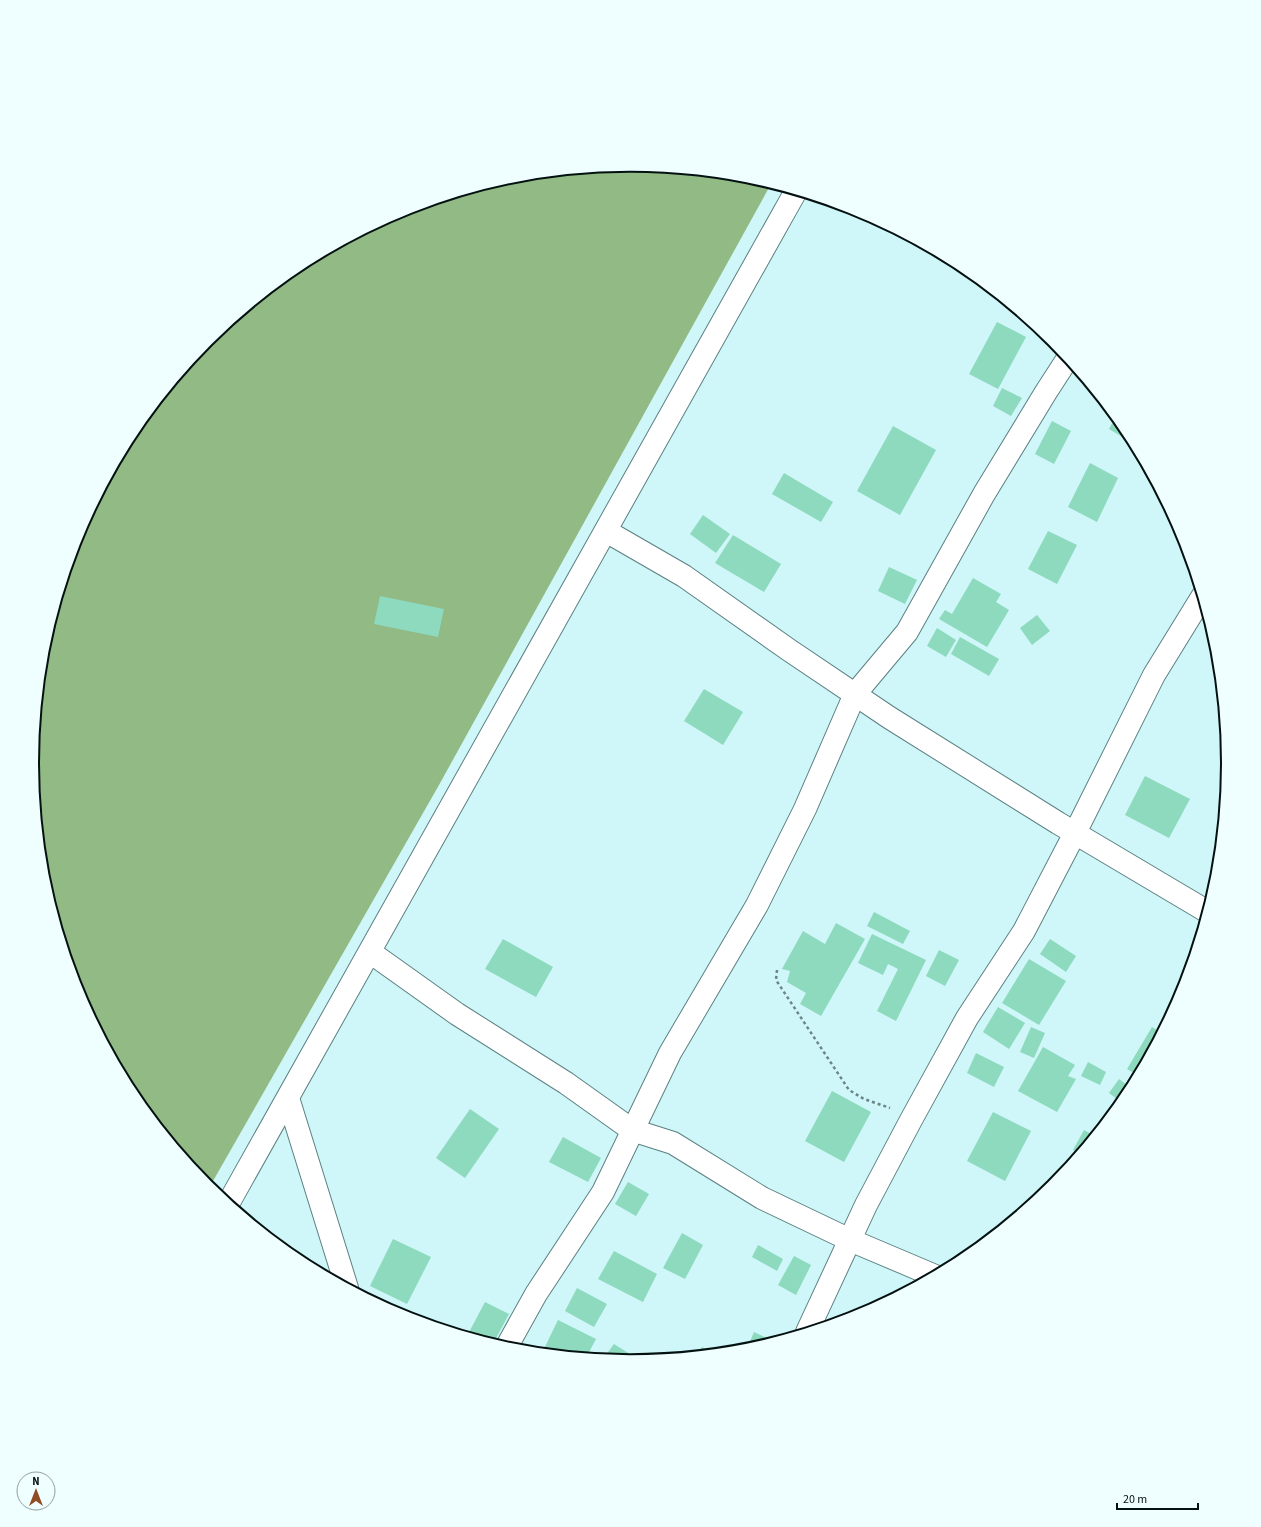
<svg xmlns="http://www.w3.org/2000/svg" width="1261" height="1527" font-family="'Source Sans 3',sans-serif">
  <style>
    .forest { fill: #91ba85 }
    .building { fill: #8ddabe }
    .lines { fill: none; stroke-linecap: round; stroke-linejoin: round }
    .street-casing { stroke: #5c8082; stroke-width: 24 }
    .secondary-casing { stroke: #5c8082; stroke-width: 24 }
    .path { stroke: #6a8586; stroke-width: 2.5; stroke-dasharray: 3 3; stroke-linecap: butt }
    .street { stroke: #fff; stroke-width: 22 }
    .secondary { stroke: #fff; stroke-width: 22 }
    .rim { fill: none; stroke: #041111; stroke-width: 2 }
  </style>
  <rect width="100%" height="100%" fill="#cff6f8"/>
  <path class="forest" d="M631,165l116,12 24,7 -332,601 -230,403 -76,-92 -56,-104 -34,-112 -11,-117 12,-116 34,-113 55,-103 74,-91 91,-74 104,-56 112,-34z"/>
  <g class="building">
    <path d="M997,322l29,15 -28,52 -29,-15z"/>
    <path d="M1002,388l20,10 -11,18 -18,-10z"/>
    <path d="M1116,416l12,15 8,14 -27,-16z"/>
    <path d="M1052,421l19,10 -17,33 -19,-10z"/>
    <path d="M893,426l43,24 -36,65 -43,-24z"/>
    <path d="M1090,463l28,15 -21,44 -29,-15z"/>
    <path d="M784,473l49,29 -12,20 -49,-28z"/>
    <path d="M703,515l27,19 -14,19 -26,-19z"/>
    <path d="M1048,531l29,14 -20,39 -29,-15z"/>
    <path d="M733,535l48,29 -17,28 -49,-29z"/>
    <path d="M889,567l28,13 -12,24 -27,-13z"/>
    <path d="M973,578l28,16 -5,8 13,8 -22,37 -48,-28 6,-9 7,4z"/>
    <path d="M380,596l64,13 -6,28 -64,-13z"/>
    <path d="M1037,615l13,16 -18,14 -12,-17z"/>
    <path d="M937,628l19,12 -10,17 -19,-11z"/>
    <path d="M960,637l39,22 -10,17 -38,-22z"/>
    <path d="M704,689l39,23 -20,33 -39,-24z"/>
    <path d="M1145,776l45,23 -21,39 -44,-23z"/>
    <path d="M874,912l36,19 -7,13 -36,-18z"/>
    <path d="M836,923l29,16 -44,77 -21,-12 6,-11 -19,-11 3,-11 -8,-2 21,-38 22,13z"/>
    <path d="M872,934l54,26 -30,61 -19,-10 21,-42 -10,-5 -5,11 -25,-12z"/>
    <path d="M503,939l50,28 -17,30 -51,-28z"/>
    <path d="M1050,939l26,17 -10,16 -26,-18z"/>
    <path d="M939,950l20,10 -14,26 -19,-10z"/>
    <path d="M1029,959l37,22 -27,44 -37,-22z"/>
    <path d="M998,1007l27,16 -16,26 -26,-17z"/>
    <path d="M1031,1027l14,6 -11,25 -14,-6z"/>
    <path d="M1152,1027l10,6 -23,43 -12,-7z"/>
    <path d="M1043,1047l32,18 -7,11 8,3 -19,33 -39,-21z"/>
    <path d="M976,1053l28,14 -10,20 -27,-14z"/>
    <path d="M1088,1062l18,10 -6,13 -19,-9z"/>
    <path d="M1119,1079l12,9 -10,14 -12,-9z"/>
    <path d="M832,1091l39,21 -27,50 -39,-21z"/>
    <path d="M470,1109l29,20 -34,49 -29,-20z"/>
    <path d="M993,1112l38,19 -26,50 -38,-20z"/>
    <path d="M1084,1130l11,6 -14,18 -8,-4z"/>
    <path d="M563,1137l38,21 -13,24 -39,-20z"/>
    <path d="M628,1182l21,12 -13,22 -21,-12z"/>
    <path d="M682,1233l21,12 -18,34 -22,-11z"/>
    <path d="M393,1239l38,18 -24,47 -37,-18z"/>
    <path d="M758,1245l25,14 -6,12 -25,-14z"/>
    <path d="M614,1251l43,23 -14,28 -45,-23z"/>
    <path d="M794,1256l17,9 -15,30 -18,-10z"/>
    <path d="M577,1288l30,16 -13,23 -29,-16z"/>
    <path d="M485,1302l24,12 -16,30 -26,-8z"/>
    <path d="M558,1320l38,19 -10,19 -44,-5z"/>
    <path d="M754,1332l19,9 -1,2 -26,8z"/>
    <path d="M614,1344l27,17 -11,1 -27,-3z"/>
    <path d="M702,1347l14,7 -18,1z"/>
  </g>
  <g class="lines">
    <g class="street-casing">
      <g id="street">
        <path d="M606,531l78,45 105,74 101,68 168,105 150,89"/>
        <path d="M370,952l87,62 109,69 66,47 41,13 89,55 88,42 85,36"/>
        <path d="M288,1098l59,190"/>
        <path d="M807,1332l59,-127 45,-85 56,-102 57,-87 51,-98 79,-158 48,-78"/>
        <path d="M506,1348l30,-54 67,-102 67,-139 87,-148 48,-96 50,-115 52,-62 77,-138 62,-102 22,-34"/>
      </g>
    </g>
    <g class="secondary-casing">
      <path id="secondary" d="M228,1204l568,-1013"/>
    </g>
    <path class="path" d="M777,970l-1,10 73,110 15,9 26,9"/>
    <use href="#street" class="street"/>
    <use href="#secondary" class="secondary"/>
  </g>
  <path d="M0 0H1261V1527H0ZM39 763a591 591 0 1 1 1182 0a591 591 0 1 1-1182 0Z" fill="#effeff" fill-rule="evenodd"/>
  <path class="rim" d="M39 763a591 591 0 1 1 1182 0a591 591 0 1 1-1182 0Z"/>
  <g transform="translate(36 1491)"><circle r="19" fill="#effeff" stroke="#919fa0"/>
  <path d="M0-3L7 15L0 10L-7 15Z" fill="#914b25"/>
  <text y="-6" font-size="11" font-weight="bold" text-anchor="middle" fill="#041111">N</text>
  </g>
  <path d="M1117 1503v6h81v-6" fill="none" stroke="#041111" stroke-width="2"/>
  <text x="1123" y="1503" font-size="12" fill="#041111" stroke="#effeff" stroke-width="3" paint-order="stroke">20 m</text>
</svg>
